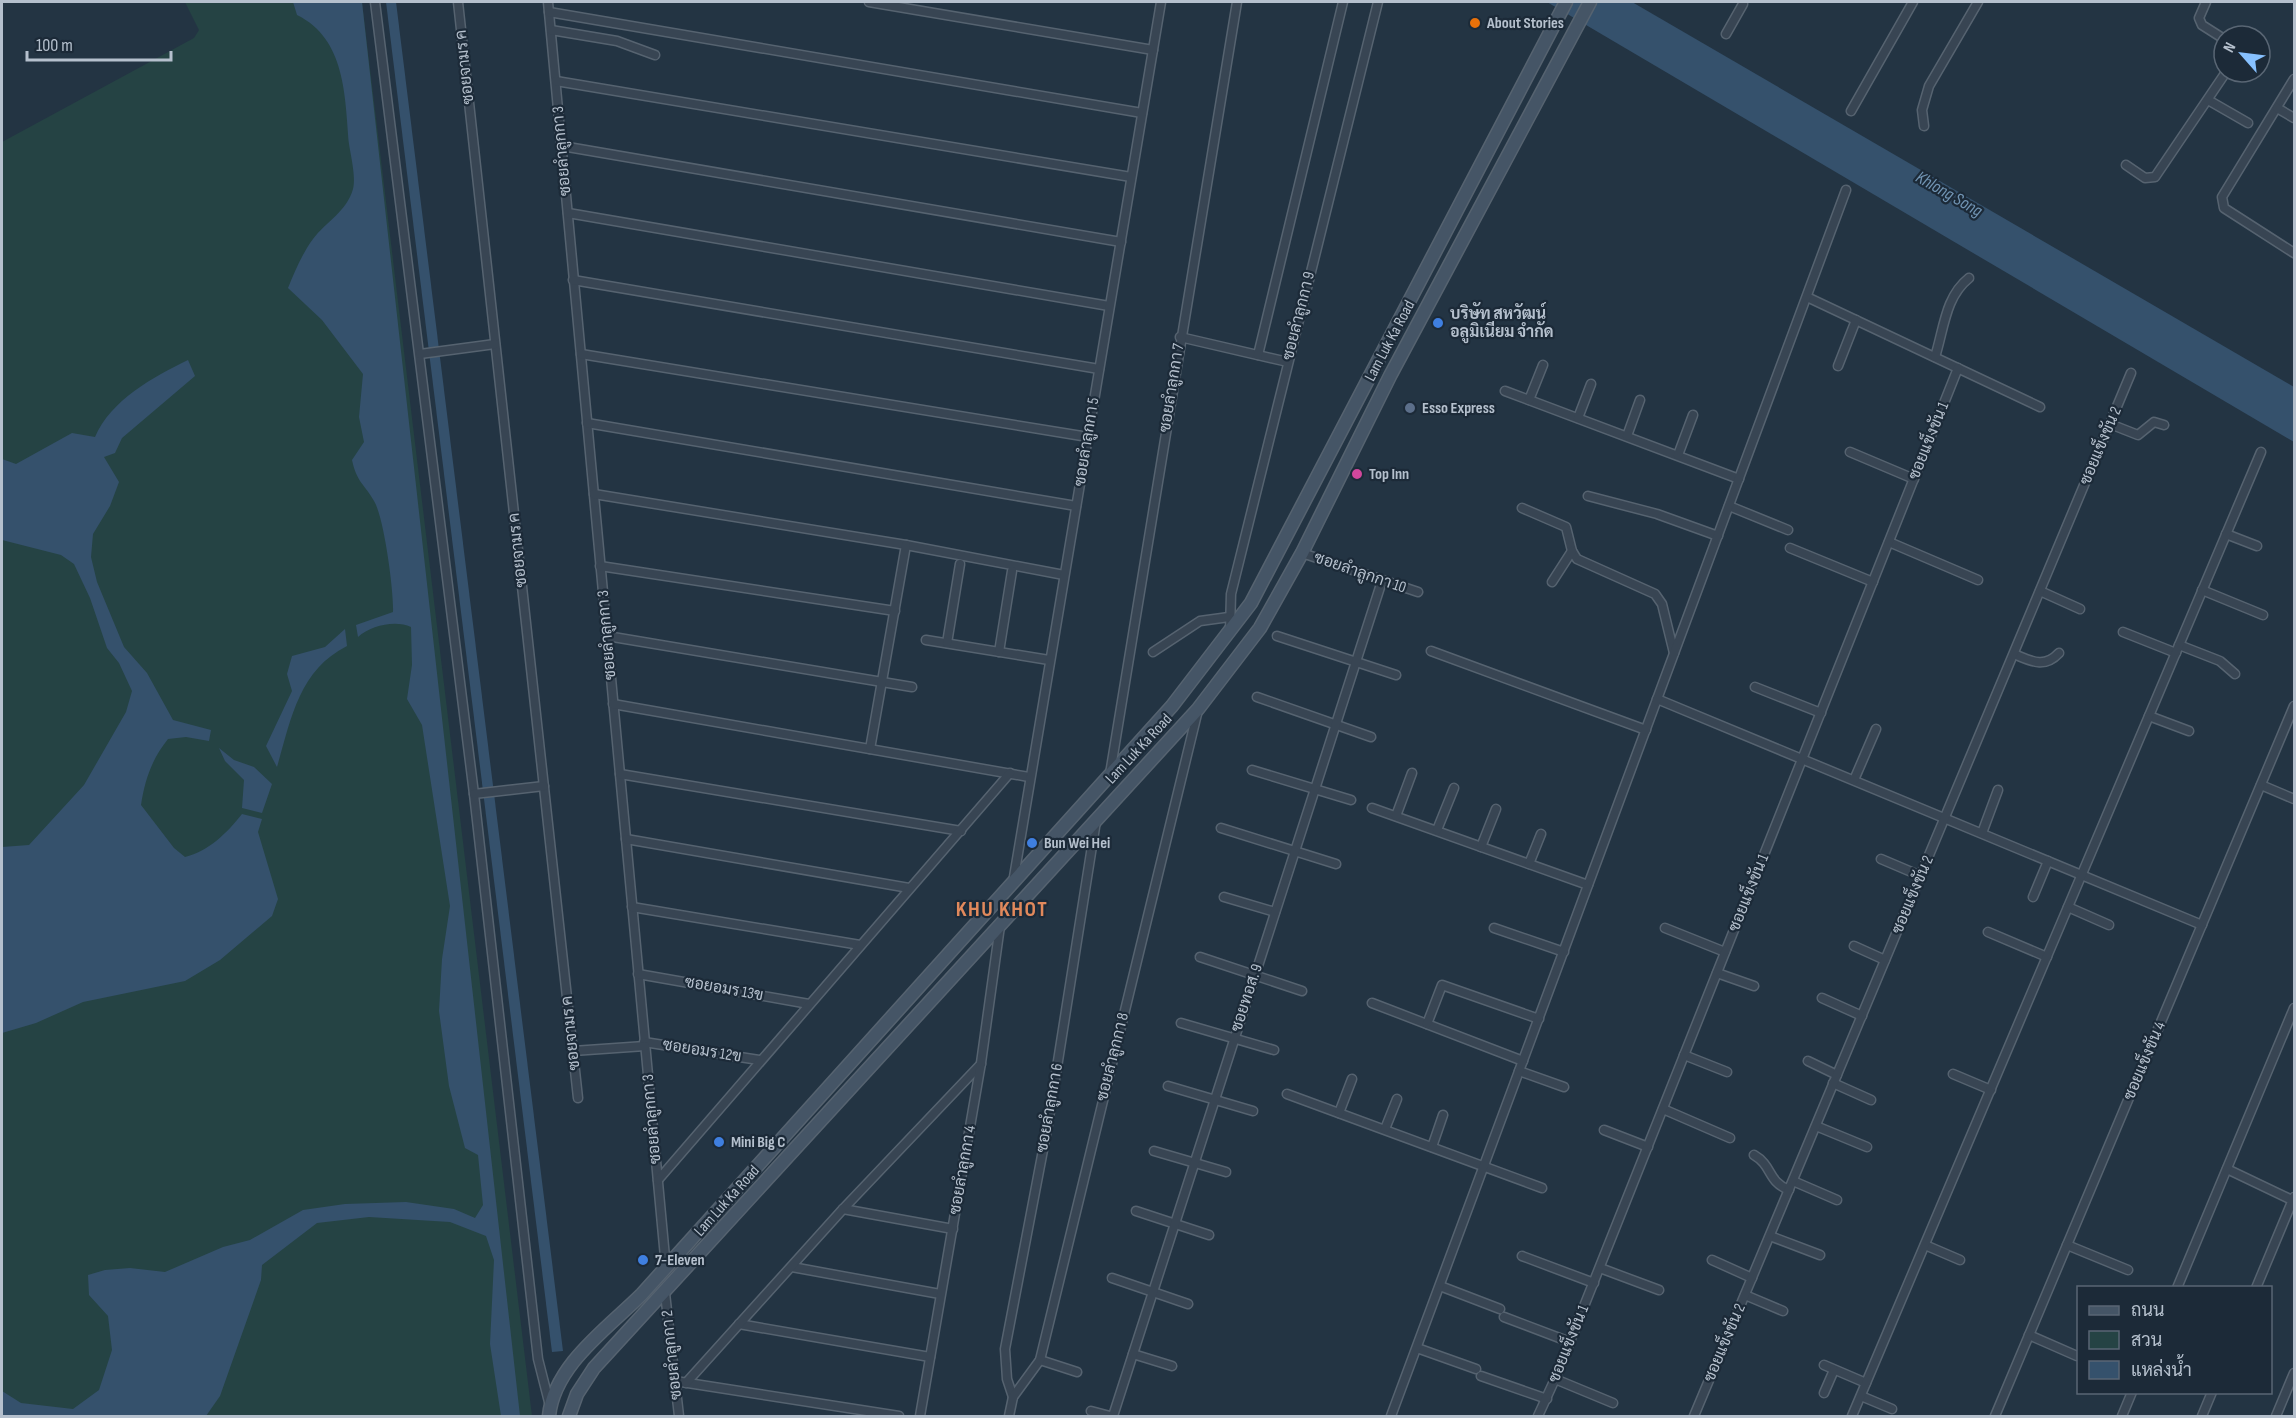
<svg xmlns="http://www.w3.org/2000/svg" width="2296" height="1418" font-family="'Sofia Sans Condensed',Sarabun,sans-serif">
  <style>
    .green { fill: #254344 }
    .water { fill: #35516c }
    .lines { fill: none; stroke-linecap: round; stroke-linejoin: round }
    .minor-casing { stroke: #566370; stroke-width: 11 }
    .secondary-casing { stroke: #566370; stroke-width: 15 }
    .minor { stroke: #384553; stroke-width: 8 }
    .secondary { stroke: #455566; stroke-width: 12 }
    .food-dot { fill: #e8710a; stroke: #1c2a38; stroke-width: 2 }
    .shop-dot { fill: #3f7fe0; stroke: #1c2a38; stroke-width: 2 }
    .service-dot { fill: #5c6f8a; stroke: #1c2a38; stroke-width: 2 }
    .hotel-dot { fill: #d1479c; stroke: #1c2a38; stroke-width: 2 }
    .labels { text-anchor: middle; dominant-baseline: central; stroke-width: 4.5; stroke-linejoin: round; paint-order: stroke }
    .poi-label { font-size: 16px; font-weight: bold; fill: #b5c0cd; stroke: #1c2a38; text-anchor: start }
    .street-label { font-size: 16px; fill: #b5c0cd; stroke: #1c2a38 }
    .water-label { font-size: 18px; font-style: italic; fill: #7194b3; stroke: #1c2a38 }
    .district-label { font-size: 22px; font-weight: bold; letter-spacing: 1.5px; fill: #e1895c; stroke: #1c2a38 }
  </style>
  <rect width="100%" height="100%" fill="#233443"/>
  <path class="green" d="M185,2h177l170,1414h-530v-1274l192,-104 5,-8z"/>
  <g class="water">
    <path d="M293,2h69l158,1414h-19l-11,-72 4,-84 -8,-24 -36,-14 -81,-5 -52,6 -55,42 -1,15 -41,116 -14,20h-204v-25l19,12 52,6 26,-19 13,-40 -4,-34 -19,-21 -1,-20 17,-5 25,-2 35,4 58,-25 27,-7 53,-30 42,-6 61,-2 48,7 21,9 8,-13 -5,-50 -13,-7 -16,-62 -10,-75 3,-52 8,-53 -28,-181 -15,-26 5,-34 -1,-38c-15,-7 -40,-2 -53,10l-2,-12 37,-13c1,-20 -9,-95 -19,-111 -10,-18 -17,-18 -22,-41l12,-18 -5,-25 4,-43 -41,-54 -34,-32c7,-17 14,-34 25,-49 13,-17 34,-28 40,-50 3,-12 -2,-32 -4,-45 -4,-47 -3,-105 -52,-129z"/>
    <path d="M386,2h10l167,1349 -11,1z"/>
    <path d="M1547,2h85l662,385v55z"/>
    <path d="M188,360l7,16 -73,62 -7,15 -11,4 15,25 -9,24 -17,28 -2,23 6,25 27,65 23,26 26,47 38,10 -2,11 -23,-4 -18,2c-16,20 -23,40 -27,66l33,43 11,9c24,-6 42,-24 57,-43l20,5 -4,13 20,67 -6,17 -52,44 -35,21 -102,21 -47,21 -34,10v-186l27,-2 55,-60 42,-73 6,-21 -13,-28 -12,-15 -17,-50 -16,-34 -13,-9 -59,-15v-81l14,5 56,-31 23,4c16,-37 58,-60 93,-77z"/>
    <path d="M345,629l2,17c-48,24 -56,73 -70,121l-11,-21 26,-55 -5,-17 5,-18 33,-9z"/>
    <path d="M219,748l15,12 20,7 18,17 -10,29 -20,-5 2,-28 -19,-19z"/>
  </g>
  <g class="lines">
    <g class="minor-casing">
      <g id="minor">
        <path d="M375,2l99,792 64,565 12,47"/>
        <path d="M458,2l120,1096"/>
        <path d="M548,2l118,1266"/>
        <path d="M869,2l284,48"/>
        <path d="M2206,2l-7,16 3,7 22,14"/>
        <path d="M549,12l593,101"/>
        <path d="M551,30l66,11 38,14"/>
        <path d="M1726,34l17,-30"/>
        <path d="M2294,79l-72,118 2,11 70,45"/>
        <path d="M556,81l575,96"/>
        <path d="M2208,100l40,23"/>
        <path d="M2277,108l17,10"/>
        <path d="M1851,111l62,-109"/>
        <path d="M1924,126l-2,-16 7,-24 49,-84"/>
        <path d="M562,146l559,96"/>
        <path d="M2126,165l19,13 10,-1 71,-105"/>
        <path d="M568,213l541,93"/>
        <path d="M573,280l526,89"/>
        <path d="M1807,297l233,110"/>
        <path d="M1180,337l108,25"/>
        <path d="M420,354l75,-10"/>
        <path d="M581,354l507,83"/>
        <path d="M1258,355l85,-353"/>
        <path d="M1935,357c9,-28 10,-60 34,-79"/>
        <path d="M1838,366l18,-46"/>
        <path d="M1505,391l234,88"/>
        <path d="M1529,400l14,-35"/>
        <path d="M1578,418l13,-34"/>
        <path d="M587,423l489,83"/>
        <path d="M2110,424l28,11 16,-13 10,3"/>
        <path d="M1627,436l13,-36"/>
        <path d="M1850,452l64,27"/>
        <path d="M1678,455l15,-40"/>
        <path d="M594,494l312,51 158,30"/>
        <path d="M1588,496l69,18 61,22"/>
        <path d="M1729,506l59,24"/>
        <path d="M1522,508l44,19 6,24 5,8 78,35 7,10 12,49"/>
        <path d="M2226,534l31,12"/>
        <path d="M1889,542l89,38"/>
        <path d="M1790,548l83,34"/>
        <path d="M1302,553l116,39"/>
        <path d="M600,566l295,45"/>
        <path d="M1552,582l20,-31"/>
        <path d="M2202,590l61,25"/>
        <path d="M2040,591l40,18"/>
        <path d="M1230,631l1,-37 147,-592"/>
        <path d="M2123,632l53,21"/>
        <path d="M607,636l305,51"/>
        <path d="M1277,636l119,39"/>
        <path d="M926,640l123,20"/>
        <path d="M947,643l13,-79"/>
        <path d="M2179,645l41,16 15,13"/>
        <path d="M1431,651l215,79"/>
        <path d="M999,652l13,-81"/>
        <path d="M1153,652l47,-31 29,-4"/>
        <path d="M2014,654c17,7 30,15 45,-1"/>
        <path d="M1755,687l66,26"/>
        <path d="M1257,697l114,40"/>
        <path d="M1657,699l545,226"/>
        <path d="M613,704l416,73"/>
        <path d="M2149,716l40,15"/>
        <path d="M870,749l36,-204"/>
        <path d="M1252,770l99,30"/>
        <path d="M620,774l341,57"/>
        <path d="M1110,774l127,-772"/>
        <path d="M1854,780l22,-51"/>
        <path d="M2261,785l33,14"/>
        <path d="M474,794l70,-8"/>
        <path d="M1372,808l216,77"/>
        <path d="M1396,816l16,-43"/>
        <path d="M1221,828l115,36"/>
        <path d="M1437,830l17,-42"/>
        <path d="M1982,833l16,-43"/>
        <path d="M626,839l283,49"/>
        <path d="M1481,847l15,-38"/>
        <path d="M1881,859l40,17"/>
        <path d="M1529,864l12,-30"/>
        <path d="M1013,883l148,-881"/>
        <path d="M1224,897l51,15"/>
        <path d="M2033,897l15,-36"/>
        <path d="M632,907l228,38"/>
        <path d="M2068,907l41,18"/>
        <path d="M1494,928l70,24"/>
        <path d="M1665,928l60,24"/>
        <path d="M1988,932l59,25"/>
        <path d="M1854,946l31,14"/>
        <path d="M1200,957l102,34"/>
        <path d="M1717,973l37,13"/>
        <path d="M638,974l171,30"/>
        <path d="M1822,998l40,18"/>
        <path d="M1372,1003l151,58"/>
        <path d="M1181,1023l93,27"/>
        <path d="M1427,1024l15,-39 97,34"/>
        <path d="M644,1042l115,18"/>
        <path d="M573,1051l72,-5"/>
        <path d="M1684,1055l43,17"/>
        <path d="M1808,1061l29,14"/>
        <path d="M1519,1071l45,16"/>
        <path d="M1953,1074l38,16"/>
        <path d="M1833,1083l38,17"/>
        <path d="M1168,1086l85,25"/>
        <path d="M1287,1094l255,94"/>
        <path d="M1663,1109l67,29"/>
        <path d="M1339,1113l13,-34"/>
        <path d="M1816,1126l51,21"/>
        <path d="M1385,1129l12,-30"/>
        <path d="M1604,1130l44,17"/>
        <path d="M1432,1147l11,-32"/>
        <path d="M1154,1151l72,21"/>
        <path d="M1754,1155c19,11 13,26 35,35"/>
        <path d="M2227,1169l67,32"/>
        <path d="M658,1180l352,-407"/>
        <path d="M1793,1181l44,19"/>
        <path d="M843,1209l110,20"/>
        <path d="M1136,1211l73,24"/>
        <path d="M1770,1236l50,19"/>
        <path d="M1925,1245l35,15"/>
        <path d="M2067,1245l61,25"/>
        <path d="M1522,1256l72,27"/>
        <path d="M1712,1260l40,18"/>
        <path d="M792,1267l148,27"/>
        <path d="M1600,1268l59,22"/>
        <path d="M1112,1278l76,26"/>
        <path d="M1440,1286l60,23"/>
        <path d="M2177,1288l117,-280"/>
        <path d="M2256,1288l38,-91"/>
        <path d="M665,1293l14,123"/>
        <path d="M1745,1295l38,16"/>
        <path d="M1504,1317l66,25"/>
        <path d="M739,1324l191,33"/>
        <path d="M2029,1335l48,21"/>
        <path d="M1417,1348l59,21"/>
        <path d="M1133,1354l39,12"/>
        <path d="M1040,1360l37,12"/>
        <path d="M1824,1365l42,18"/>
        <path d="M1481,1376l66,23"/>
        <path d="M1555,1379l58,24"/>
        <path d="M675,1381l224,35"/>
        <path d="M686,1383l157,-174 138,-145"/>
        <path d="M1824,1393l10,-23"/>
        <path d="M1861,1396l31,13"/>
        <path d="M1013,1397l-6,-18 -2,-30 43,-225 48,-303"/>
        <path d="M1091,1411l19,5"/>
        <path d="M920,1416l61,-353 19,-137"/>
        <path d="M1009,1416l4,-19 27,-37 158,-650"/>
        <path d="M1113,1416l269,-835"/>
        <path d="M1391,1416l455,-1226"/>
        <path d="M1538,1416l17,-37 403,-1011"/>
        <path d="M1694,1416l437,-1043"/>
        <path d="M1852,1416l409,-964"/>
        <path d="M1995,1416l299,-710"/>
        <path d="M2122,1416l10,-24"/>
        <path d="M2202,1416l10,-24"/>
        <path d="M2276,1416l18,-43"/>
      </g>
    </g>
    <g class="secondary-casing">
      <g id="secondary">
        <path d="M549,1416c5,-51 59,-88 93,-122l530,-588 79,-103 315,-601"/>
        <path d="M569,1416l8,-22 17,-26 604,-659 62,-81 42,-75 88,-177 200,-374"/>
      </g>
    </g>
    <use href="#minor" class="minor"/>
    <use href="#secondary" class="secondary"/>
  </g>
  <circle class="food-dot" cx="1475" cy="23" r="6"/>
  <g class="shop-dot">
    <circle cx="1438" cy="323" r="6"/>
    <circle cx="1032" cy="843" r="6"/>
    <circle cx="719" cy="1142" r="6"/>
    <circle cx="643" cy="1260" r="6"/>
  </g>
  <circle class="service-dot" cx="1410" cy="408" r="6"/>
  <circle class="hotel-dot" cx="1357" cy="474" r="6"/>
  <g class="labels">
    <g class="poi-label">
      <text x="1487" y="23">About Stories</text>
      <text x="1450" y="314">บริษัท สหวัฒน์<tspan x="1450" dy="18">อลูมิเนียม จำกัด</tspan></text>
      <text x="1422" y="408">Esso Express</text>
      <text x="1369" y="474">Top Inn</text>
      <text x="1044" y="843">Bun Wei Hei</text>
      <text x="731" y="1142">Mini Big C</text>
      <text x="655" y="1260">7-Eleven</text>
    </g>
    <g class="street-label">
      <text transform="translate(465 67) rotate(-96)">ซอยจามร ค</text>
      <text transform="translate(562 151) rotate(-95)">ซอยลำลูกกา 3</text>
      <text transform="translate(1299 316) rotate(-76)">ซอยลำลูกกา 9</text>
      <text transform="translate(1390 341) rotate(-62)">Lam Luk Ka Road</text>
      <text transform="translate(1172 388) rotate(-81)">ซอยลำลูกกา 7</text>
      <text transform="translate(1929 441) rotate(-68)">ซอยแข็งขัน 1</text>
      <text transform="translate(1087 442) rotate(-81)">ซอยลำลูกกา 5</text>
      <text transform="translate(2101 446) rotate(-67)">ซอยแข็งขัน 2</text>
      <text transform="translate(518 550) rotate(-96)">ซอยจามร ค</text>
      <text transform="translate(1360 573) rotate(19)">ซอยลำลูกกา 10</text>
      <text transform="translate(607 635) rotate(-95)">ซอยลำลูกกา 3</text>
      <text transform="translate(1139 749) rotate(-47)">Lam Luk Ka Road</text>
      <text transform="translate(1749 893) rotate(-68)">ซอยแข็งขัน 1</text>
      <text transform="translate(1913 895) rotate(-67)">ซอยแข็งขัน 2</text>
      <text transform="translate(724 989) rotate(10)">ซอยอมร 13ข</text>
      <text transform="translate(1247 998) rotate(-72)">ซอยทอส. 9</text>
      <text transform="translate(571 1033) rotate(-96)">ซอยจามร ค</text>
      <text transform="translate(702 1051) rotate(9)">ซอยอมร 12ข</text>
      <text transform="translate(1113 1057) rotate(-76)">ซอยลำลูกกา 8</text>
      <text transform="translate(2145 1061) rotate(-67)">ซอยแข็งขัน 4</text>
      <text transform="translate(1050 1108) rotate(-80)">ซอยลำลูกกา 6</text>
      <text transform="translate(652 1119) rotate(-95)">ซอยลำลูกกา 3</text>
      <text transform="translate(963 1170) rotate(-80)">ซอยลำลูกกา 4</text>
      <text transform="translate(727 1201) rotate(-48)">Lam Luk Ka Road</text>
      <text transform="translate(1725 1343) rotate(-67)">ซอยแข็งขัน 2</text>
      <text transform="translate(1569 1344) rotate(-68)">ซอยแข็งขัน 1</text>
      <text transform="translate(672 1355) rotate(-96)">ซอยลำลูกกา 2</text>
    </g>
    <g class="water-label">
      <text transform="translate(1949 194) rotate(30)">Khlong Song</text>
    </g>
    <g class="district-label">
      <text x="1002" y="909">KHU KHOT</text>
    </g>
  </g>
  <rect width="2296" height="1418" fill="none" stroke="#b5c0cd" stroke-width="6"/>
  <rect x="2077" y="1286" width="195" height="108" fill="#1c2a38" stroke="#596674" stroke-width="1.5"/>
  <rect x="2089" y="1306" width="30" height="9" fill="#455566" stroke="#596674" stroke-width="1.5"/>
  <text x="2131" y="1316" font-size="18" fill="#b5c0cd">ถนน</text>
  <rect x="2089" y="1331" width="30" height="18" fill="#254344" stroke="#596674" stroke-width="1.5"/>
  <text x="2131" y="1346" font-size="18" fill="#b5c0cd">สวน</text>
  <rect x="2089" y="1361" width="30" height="18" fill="#35516c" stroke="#596674" stroke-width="1.5"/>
  <text x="2131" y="1376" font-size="18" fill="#b5c0cd">แหล่งน้ำ</text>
  <g transform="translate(2242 54) rotate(298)"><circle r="28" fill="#1c2a38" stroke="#596674" stroke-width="1.5"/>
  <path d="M0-4.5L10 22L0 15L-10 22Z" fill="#87c1ff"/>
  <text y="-9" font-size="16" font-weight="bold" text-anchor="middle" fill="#b5c0cd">N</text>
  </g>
  <path d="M27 51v9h144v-9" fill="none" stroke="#b5c0cd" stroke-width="3"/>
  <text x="36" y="51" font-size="18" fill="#b5c0cd" stroke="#1c2a38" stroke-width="4.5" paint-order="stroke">100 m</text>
</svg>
